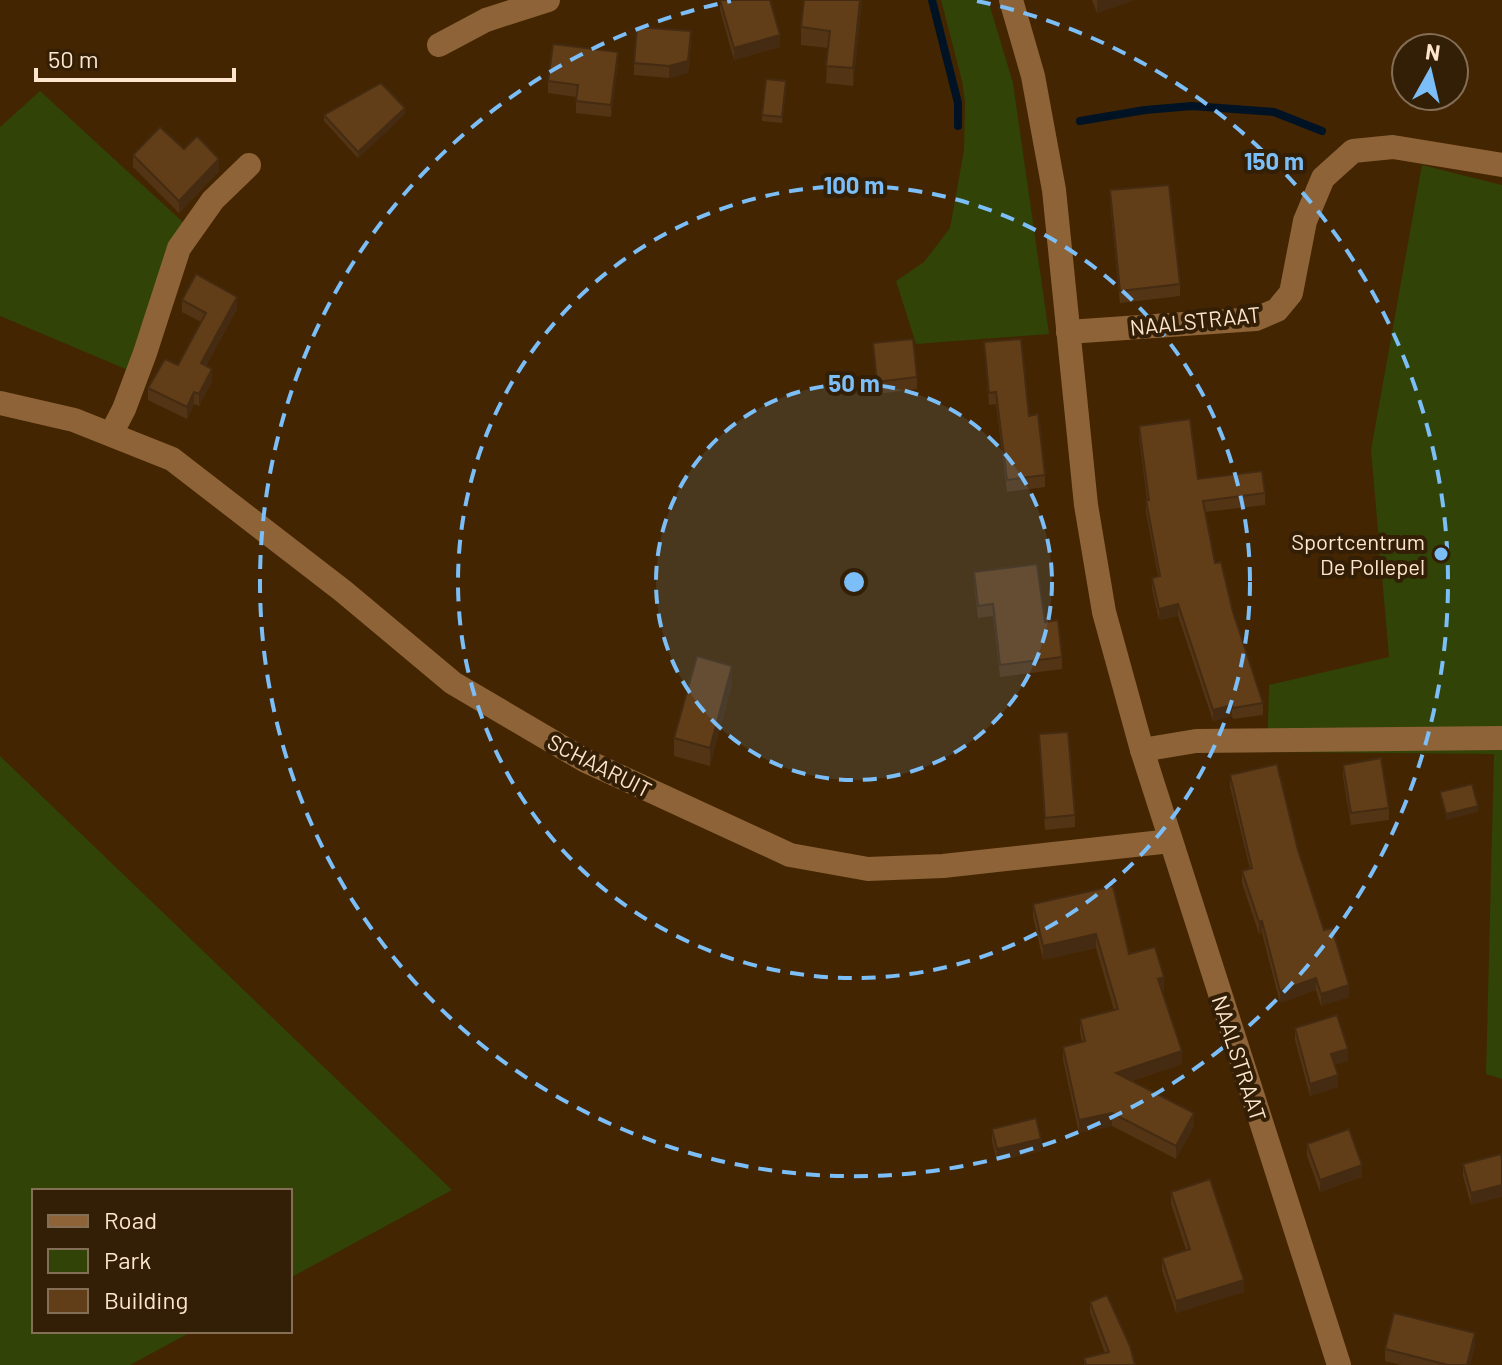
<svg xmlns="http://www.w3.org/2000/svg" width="1502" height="1365" font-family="Barlow,sans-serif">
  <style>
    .green { fill: #314306 }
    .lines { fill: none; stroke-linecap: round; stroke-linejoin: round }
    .stream { stroke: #001325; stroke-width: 8 }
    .street { stroke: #8d6337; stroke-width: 24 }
    .wall { fill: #533515 }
    .shaded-wall { fill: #442b11 }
    .building { fill: #613e18; stroke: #442b11; stroke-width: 2 }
    .ring { fill: none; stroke: #7bbef8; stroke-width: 4; stroke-dasharray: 14 10 }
    .poi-dot { fill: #7bbef8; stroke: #331e06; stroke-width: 3 }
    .labels { text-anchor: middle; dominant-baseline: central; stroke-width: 8; stroke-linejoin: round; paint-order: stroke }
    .street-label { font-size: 22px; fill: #fde5ce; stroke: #331e06 }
    .poi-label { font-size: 22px; fill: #fde5ce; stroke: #331e06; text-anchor: end }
    .centre { fill: #7bbef8; stroke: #331e06; stroke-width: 4 }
    .ring-label { font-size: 24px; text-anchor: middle; font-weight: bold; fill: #7bbef8; stroke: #331e06; stroke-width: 8; stroke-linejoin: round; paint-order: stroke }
  </style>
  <rect width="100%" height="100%" fill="#432501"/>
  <g class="green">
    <path d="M941,0h47l25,83 36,251 -133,10 -20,-63 28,-19 26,-34 14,-78 1,-48 -3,-21z"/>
    <path d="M40,91l146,134 -58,145 -128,-54v-189z"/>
    <path d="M1422,165l80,20v894l-16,-5 8,-320 -227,-2 2,-67 120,-28 -18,-207z"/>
    <path d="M0,756l452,434 -162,88v-87h-256v140h159l-63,34h-130z"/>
  </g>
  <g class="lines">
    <g class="stream">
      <path d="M932,0l26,103v23"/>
      <path d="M1080,121l65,-11 47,-4 82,6 48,19"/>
    </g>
    <g class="street">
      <path d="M1011,0l22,76 21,114 32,315 18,107 38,138 197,615"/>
      <path d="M439,45l47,-25 62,-20"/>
      <path d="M1068,332l188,-13 21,-9 14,-17 14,-72 18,-43 30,-27 40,-4 109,18"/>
      <path d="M0,403l74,17 98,39 171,132 110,92 131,77 206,95 78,14 75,-3 228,-25"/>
      <path d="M111,434l13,-25 21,-56 34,-105 34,-48 36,-35"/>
      <path d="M1142,750l54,-9 306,-3"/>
    </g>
  </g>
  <g class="wall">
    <path d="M720,0l60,47 -46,13 -14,-50z"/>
    <path d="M804,0h58l-9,86 -27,-3 2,-35 -27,-3v-18z"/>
    <path d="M1092,0h42l-37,13z"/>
    <path d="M691,43l-3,30 -19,5 -35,-3v-12z"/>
    <path d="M618,64l-7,53 -35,-4v-16l-28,-4v-12z"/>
    <path d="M786,87l-4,36 -20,-2v-6z"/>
    <path d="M405,114l-47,44 -34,-37v-6z"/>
    <path d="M184,149l35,22 -40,42 -46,-46v-12z"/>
    <path d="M1110,190l70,94v12l-60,7 -10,-100z"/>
    <path d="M182,300l55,9 -31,57 6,15 -13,25 -5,-2 -7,15 -39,-19v-12l30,-23 23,-43 -19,-10z"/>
    <path d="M984,342l45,74 16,59v12l-38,5 -11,-88 -7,1z"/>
    <path d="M873,343l44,34v12l-40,5z"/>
    <path d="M1139,426l59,53 67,14v12l-60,7 10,51 18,49 30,91v12l-30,4 -1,-3 -19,5 -35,-105 -19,4 -7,-31v-11l6,-2 -12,-64v-12h1l-8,-63z"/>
    <path d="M974,572l71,50 17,35v12l-62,8 -7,-61 -15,2 -4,-34z"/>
    <path d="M732,683l-22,83 -36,-10v-18z"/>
    <path d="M1039,734l36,81v12l-30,3z"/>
    <path d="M1343,765l46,43v12l-38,5 -8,-48z"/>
    <path d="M1230,775l68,75 26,80 25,67 -28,9 -5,-16 -36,13 -18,-70 -3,1 -17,-51v-12l8,-2 -20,-82z"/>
    <path d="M1113,886l16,68 35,36 -2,1 20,73 -50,17 62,45 -18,33 -64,-33 -33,7 -16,-73v-13l19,-5 -2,-10v-13l34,-9 -18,-62 -53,12 -10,-43v-13z"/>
    <path d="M1295,1028l53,33 -14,4 4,22 -28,9 -15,-56z"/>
    <path d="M992,1129l49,22 -44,10 -5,-20z"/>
    <path d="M1307,1144l55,33 -42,15 -13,-36z"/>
    <path d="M1502,1160l-31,45 -8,-29v-12z"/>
    <path d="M1171,1192l73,100 -68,21 -14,-43v-12l24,-8 -15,-46z"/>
    <path d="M1090,1302l45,63h-51v-7l21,-5 -15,-41z"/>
    <path d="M1475,1346l-5,19h-69l-16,-4v-12z"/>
  </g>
  <g class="shaded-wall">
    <path d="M860,0h2l-9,86v-18z"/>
    <path d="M1099,0h35l-37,13v-12z"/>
    <path d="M691,31l-3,42 -19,5v-12z"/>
    <path d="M780,35v12l-46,13v-12z"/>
    <path d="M618,52v12l-7,53v-12z"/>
    <path d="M405,108v6l-47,44v-6z"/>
    <path d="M219,159v12l-40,42v-12z"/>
    <path d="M237,297v12l-36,66v-12z"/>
    <path d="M212,369v12l-13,25v-12z"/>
    <path d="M194,392v12l-7,15v-12z"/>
    <path d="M1178,604v12l-19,4v-11z"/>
    <path d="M732,666v17l-22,83v-18z"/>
    <path d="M1232,705v11l-19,5v-11z"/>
    <path d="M1478,806v6l-32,8v-6z"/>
    <path d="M1262,921v12l-3,1v-12z"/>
    <path d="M1096,934v14l-53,12v-14z"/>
    <path d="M1164,977v13l-6,2v-13z"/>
    <path d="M1316,978v12l-36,13v-12z"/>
    <path d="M1349,985v12l-28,9v-12z"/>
    <path d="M1348,1049v12l-17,5v-12z"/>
    <path d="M1182,1051v13l-66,22v-13z"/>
    <path d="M1338,1075v12l-28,9v-12z"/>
    <path d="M1112,1113v13l-33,7v-13z"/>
    <path d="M1194,1113v13l-18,33v-13z"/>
    <path d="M1041,1139v12l-44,10v-12z"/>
    <path d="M1362,1165v12l-42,15v-12z"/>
    <path d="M1502,1185v12l-31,8v-12z"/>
    <path d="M1244,1280v12l-68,21v-12z"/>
    <path d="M1475,1333v13l-5,19h-3z"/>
  </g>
  <g class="building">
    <path d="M720,0h50l10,35 -46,13z"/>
    <path d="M804,0h56l-7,68 -27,-2 4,-35 -29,-4z"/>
    <path d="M637,27l54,4 -3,30 -19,5 -35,-3z"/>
    <path d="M553,44l65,8 -7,53 -35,-4 2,-16 -30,-4z"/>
    <path d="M766,79l20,2 -4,36 -20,-2z"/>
    <path d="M381,83l24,25 -47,44 -34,-37z"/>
    <path d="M160,127l24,22 13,-13 22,23 -40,42 -46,-46z"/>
    <path d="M1169,185l11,99 -60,7 -10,-101z"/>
    <path d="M196,274l41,23 -36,66 11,6 -13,25 -5,-2 -7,15 -39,-19 17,-29 13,6 28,-52 -24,-13z"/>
    <path d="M913,339l4,38 -40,5 -4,-39z"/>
    <path d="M1021,339l8,77 9,-2 7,61 -38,5 -11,-88 -7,1 -5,-51z"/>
    <path d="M1190,419l8,60 64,-8 3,22 -62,8 12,62 6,-1 12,50 30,91 -30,5 -1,-3 -19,5 -35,-106 -19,5 -7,-31 8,-2 -14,-76h3l-10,-74z"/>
    <path d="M1037,564l8,58 13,-2 4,37 -62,8 -7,-61 -15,2 -4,-34z"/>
    <path d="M697,656l35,10 -22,82 -36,-10z"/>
    <path d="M1068,732l7,83 -30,3 -6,-84z"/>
    <path d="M1381,758l8,50 -38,5 -8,-48z"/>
    <path d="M1277,764l21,86 26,80 8,-2 17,57 -28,9 -5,-16 -36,13 -18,-70 -3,1 -17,-51 10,-3 -22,-93z"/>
    <path d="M1472,784l6,22 -32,8 -6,-22z"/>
    <path d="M1113,886l16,68 26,-7 9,30 -6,2 24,72 -66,22 78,40 -18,33 -64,-33 -33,7 -16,-73 22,-6 -5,-22 38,-10 -22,-75 -53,12 -10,-42z"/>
    <path d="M1337,1015l11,34 -17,5 7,21 -28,9 -15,-56z"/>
    <path d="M1036,1118l5,21 -44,10 -5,-20z"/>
    <path d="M1349,1129l13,36 -42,15 -13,-36z"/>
    <path d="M1501,1154l1,6v25l-31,8 -8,-29z"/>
    <path d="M1210,1179l34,101 -68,21 -14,-43 28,-9 -19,-57z"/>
    <path d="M1107,1295l23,51 5,19h-49l-2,-7 25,-6 -19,-50z"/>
    <path d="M1394,1313l81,20 -8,32h-19l-63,-16z"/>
  </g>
  <circle cx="854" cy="582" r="198" fill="#7bbef8" fill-opacity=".12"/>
  <g class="ring">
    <circle cx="854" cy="582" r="198"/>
    <circle cx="854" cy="582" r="396"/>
    <path d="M977 1A594 594 0 1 1 731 1"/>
  </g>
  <circle class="poi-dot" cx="1441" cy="554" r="8"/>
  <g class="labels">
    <g class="street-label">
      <text transform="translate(1195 320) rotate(-6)">NAALSTRAAT</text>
      <text transform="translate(600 765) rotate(27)">SCHAARUIT</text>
      <text transform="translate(1240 1058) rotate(72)">NAALSTRAAT</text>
    </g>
    <g class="poi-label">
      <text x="1425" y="541">Sportcentrum<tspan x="1425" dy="25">De Pollepel</tspan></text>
    </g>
  </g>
  <circle cx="854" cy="582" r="12" class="centre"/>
  <g class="ring-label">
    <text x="1274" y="170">150 m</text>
    <text x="854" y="194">100 m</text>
    <text x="854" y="392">50 m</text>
  </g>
  <rect x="32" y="1189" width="260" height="144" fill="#331e06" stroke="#846e56" stroke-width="2"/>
  <rect x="48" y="1215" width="40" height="12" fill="#8d6337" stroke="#846e56" stroke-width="2"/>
  <text x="104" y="1229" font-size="24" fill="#fde5ce">Road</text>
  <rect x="48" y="1249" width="40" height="24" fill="#314306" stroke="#846e56" stroke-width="2"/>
  <text x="104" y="1269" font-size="24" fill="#fde5ce">Park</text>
  <rect x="48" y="1289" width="40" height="24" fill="#613e18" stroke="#846e56" stroke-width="2"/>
  <text x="104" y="1309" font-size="24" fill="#fde5ce">Building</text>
  <g transform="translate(1430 72) rotate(8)"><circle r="38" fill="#331e06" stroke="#846e56" stroke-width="2"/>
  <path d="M0-6L14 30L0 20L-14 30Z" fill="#7bbef8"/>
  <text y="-12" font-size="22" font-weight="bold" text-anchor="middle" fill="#fde5ce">N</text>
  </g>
  <path d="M36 68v12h198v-12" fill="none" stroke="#fde5ce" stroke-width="4"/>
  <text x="48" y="68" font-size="24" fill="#fde5ce" stroke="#331e06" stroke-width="6" paint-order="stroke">50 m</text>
</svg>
